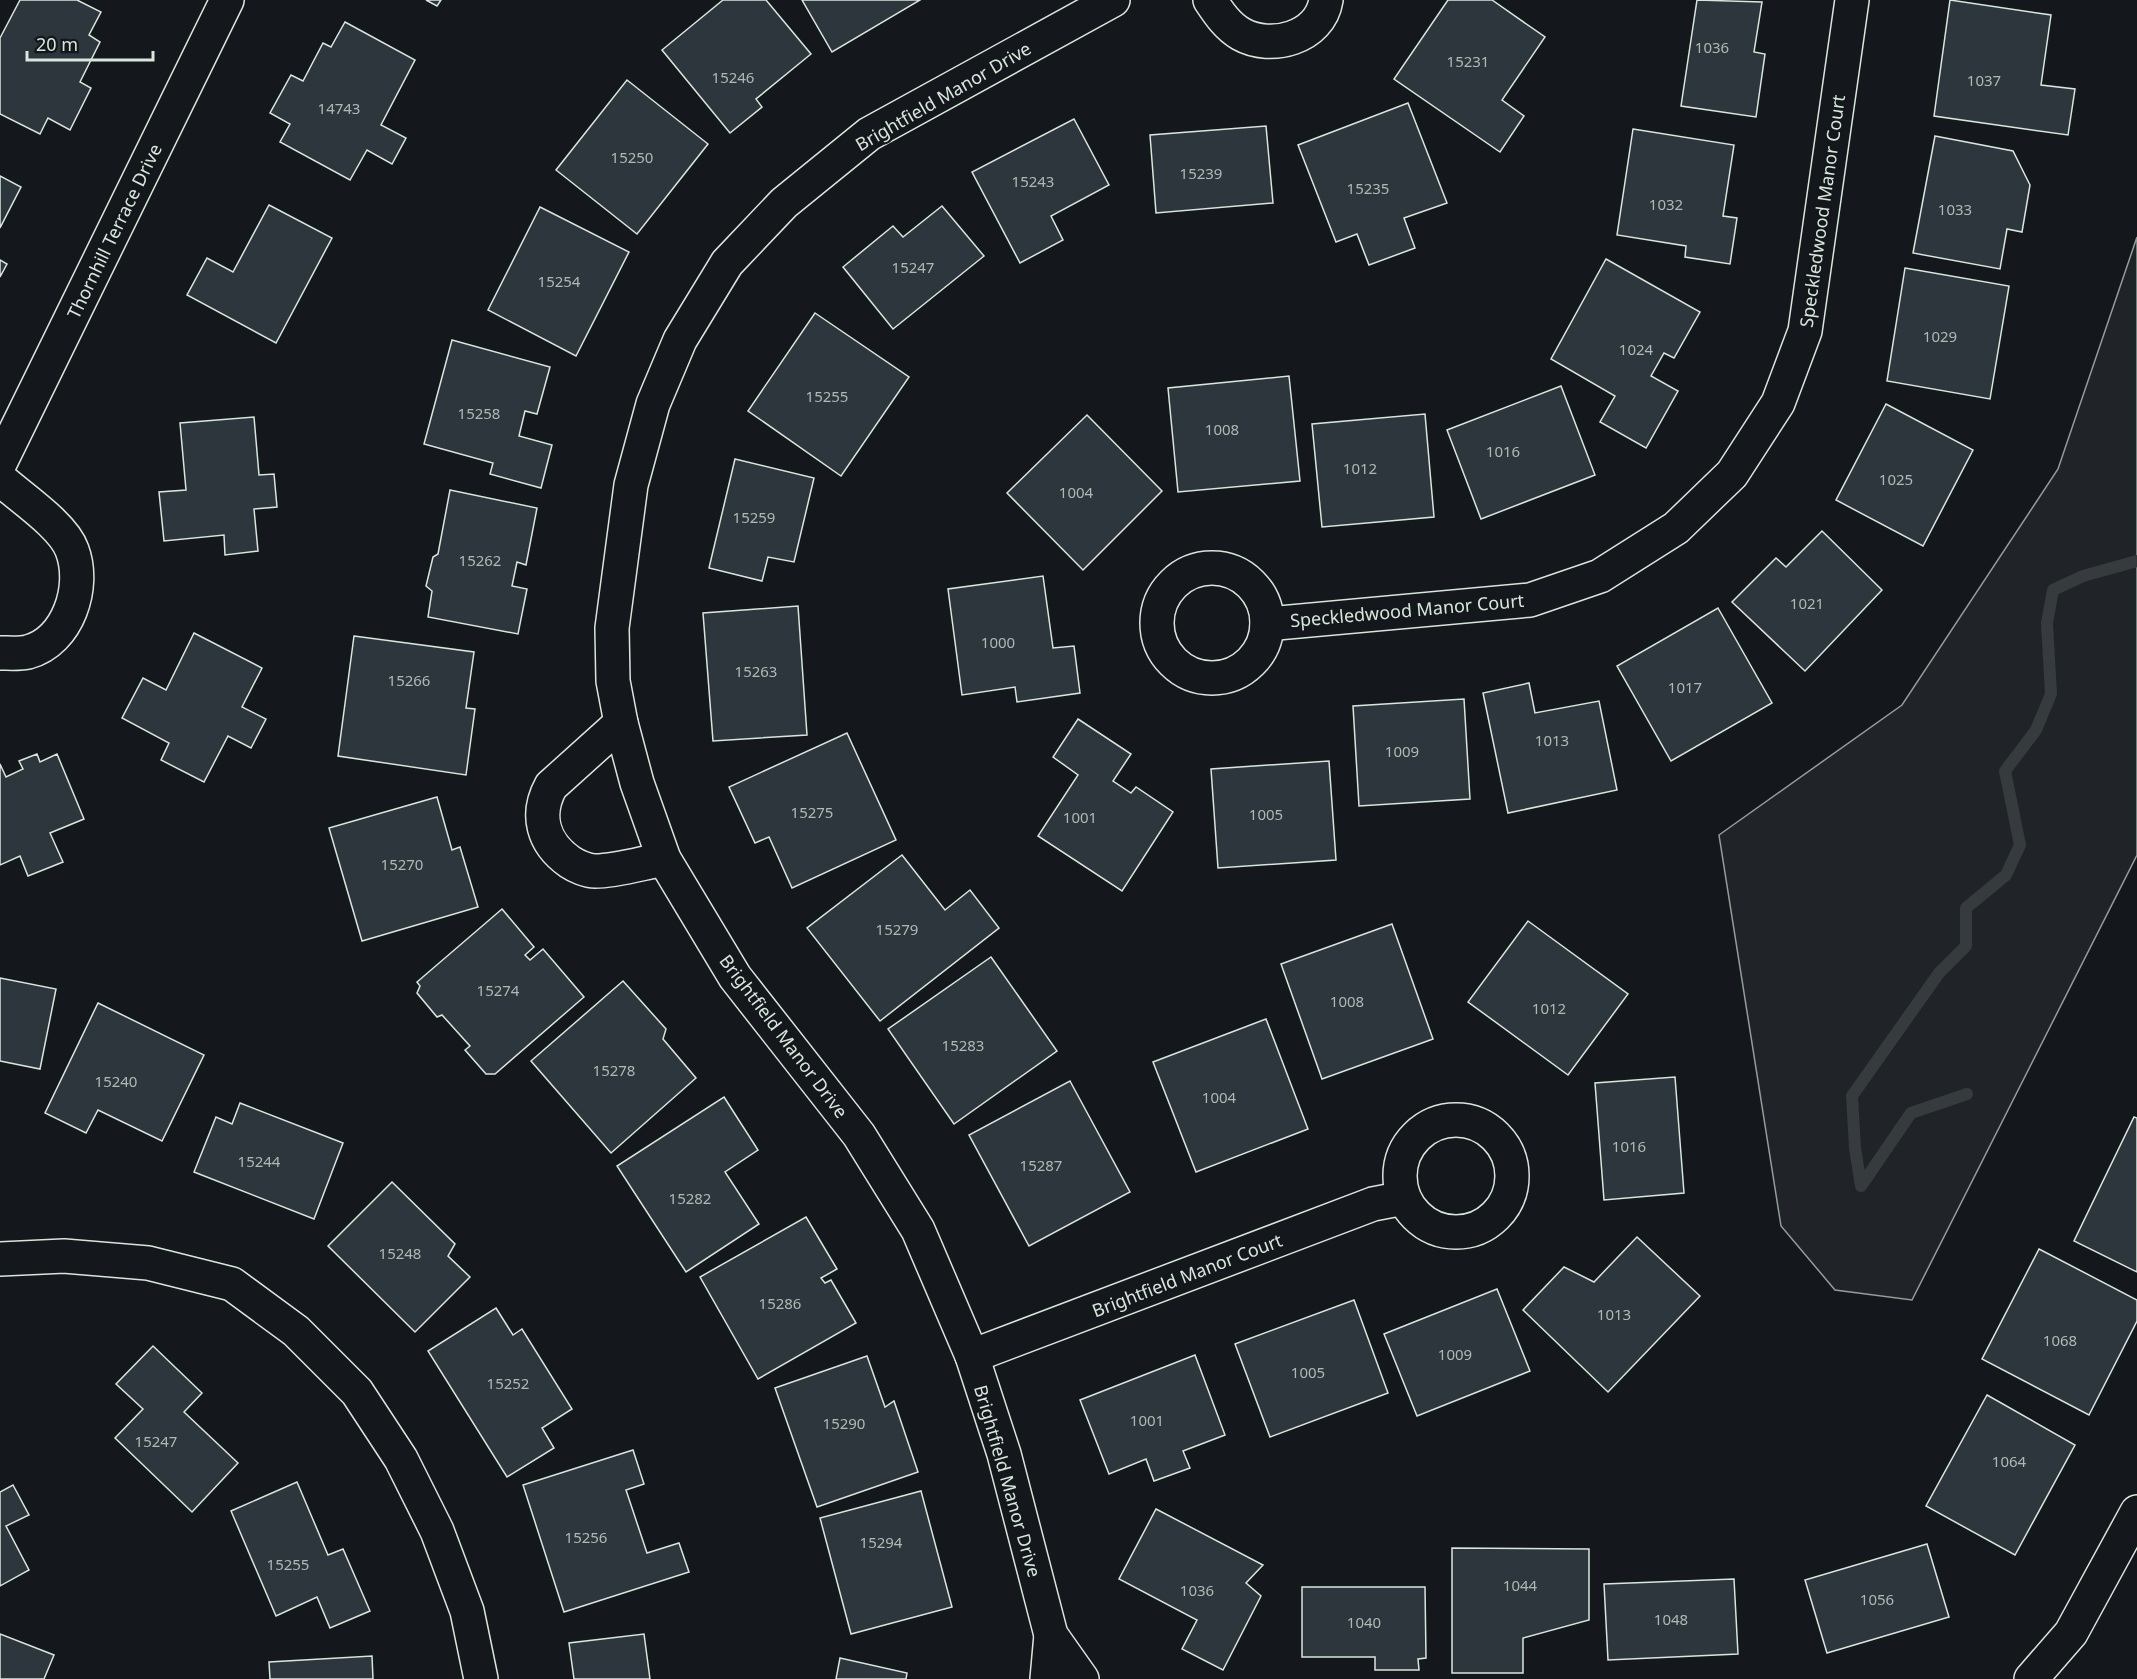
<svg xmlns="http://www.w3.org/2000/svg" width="2137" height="1679" font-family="'Noto Sans',sans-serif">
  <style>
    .green { fill: #202428; stroke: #939e99; stroke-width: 1.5 }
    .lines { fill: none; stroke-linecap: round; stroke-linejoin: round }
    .stream { stroke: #363b3e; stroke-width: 12 }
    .building { fill: #2c363c; stroke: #d8e6dc; stroke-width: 1.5 }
    .minor-casing { stroke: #d8e6dc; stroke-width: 36 }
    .minor { stroke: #14181c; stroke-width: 33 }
    .labels { text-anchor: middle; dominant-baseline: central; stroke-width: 4.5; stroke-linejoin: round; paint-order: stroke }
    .number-label { font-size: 15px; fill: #adbab4 }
    .street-label { font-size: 18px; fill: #d8e6dc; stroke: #14181c }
  </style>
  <rect width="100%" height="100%" fill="#14181c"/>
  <path class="green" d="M2137,237v618l-225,445 -77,-10 -54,-64 -62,-391 183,-130 156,-236z"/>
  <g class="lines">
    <path class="stream" d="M1967,1094l-56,19 -50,73 -6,-38 -3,-52 87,-123 27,-27v-38l40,-33 14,-30 -15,-74 31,-41 15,-36 -4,-71 6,-33 30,-14 54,-15"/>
  </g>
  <g class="building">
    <path d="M20,0h57l24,12 -12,23 11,7 -20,40 11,6 -21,42 -22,-12 -8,16 -40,-20v-76z"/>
    <path d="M426,0h15l-4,6z"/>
    <path d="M723,0h43l45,54 -55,45 6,8 -32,26 -68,-83z"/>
    <path d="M802,0h118l-88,52z"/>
    <path d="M1448,0h44l53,37 -43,63 22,16 -24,36 -106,-73z"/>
    <path d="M1697,0l65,2 -8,50 11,2 -9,63 -75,-11z"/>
    <path d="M1950,0l101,15 -10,70 34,4 -7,46 -134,-19z"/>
    <path d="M345,22l70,38 -34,65 25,13 -14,26 -25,-14 -17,30 -70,-38 10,-18 -20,-11 21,-38 12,6 20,-38 8,4z"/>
    <path d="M627,80l81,64 -71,90 -81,-64z"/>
    <path d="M1408,103l39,100 -43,15 11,30 -46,17 -12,-31 -21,8 -38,-97z"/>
    <path d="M1074,119l35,66 -58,31 12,24 -43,23 -48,-91z"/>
    <path d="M1266,126l7,77 -117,10 -6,-78z"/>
    <path d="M1633,129l101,16 -11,71 14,2 -7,46 -45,-7 1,-11 -69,-11z"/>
    <path d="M1935,136l78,15 17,34 -8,47 -15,-3 -7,40 -87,-16z"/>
    <path d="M0,176l21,11 -21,41z"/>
    <path d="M269,205l63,33 -56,105 -89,-48 20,-37 26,14z"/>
    <path d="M942,206l42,50 -91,73 -50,-62 50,-41 10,11z"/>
    <path d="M540,207l89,45 -53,104 -88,-46z"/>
    <path d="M1606,259l94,53 -26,46 -10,-5 -13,23 27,15 -32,57 -46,-26 15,-26 -64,-37z"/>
    <path d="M0,260l7,4 -7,13z"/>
    <path d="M1905,268l104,18 -19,113 -103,-18z"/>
    <path d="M815,313l94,64 -68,99 -93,-65z"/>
    <path d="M452,340l98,27 -13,47 -12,-3 -6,25 33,9 -11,43 -51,-14 3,-11 -69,-19z"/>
    <path d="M1289,376l11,105 -122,11 -10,-104z"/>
    <path d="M1561,386l34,89 -114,44 -34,-89z"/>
    <path d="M1886,404l87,46 -50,96 -87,-46z"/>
    <path d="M1425,414l9,103 -112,10 -10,-103z"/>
    <path d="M1087,415l75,76 -79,79 -76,-77z"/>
    <path d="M254,417l5,58 15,-1 3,33 -23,2 4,42 -33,4 -1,-20 -60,6 -5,-49 27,-2 -6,-67z"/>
    <path d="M735,459l79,19 -20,84 -26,-5 -6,24 -53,-13z"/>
    <path d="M450,490l87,18 -11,57 -9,-3 -5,24 15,3 -9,45 -90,-17 4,-26 -6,-5 7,-29 5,-3z"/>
    <path d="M1822,531l60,59 -77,81 -73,-69 44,-44 10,9z"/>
    <path d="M1043,576l10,72 21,-2 6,47 -63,9 -2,-15 -53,8 -14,-106z"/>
    <path d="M798,606l9,129 -94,6 -10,-128z"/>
    <path d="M1718,608l54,95 -101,58 -54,-95z"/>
    <path d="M194,633l68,35 -20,39 24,12 -15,29 -23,-12 -24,46 -43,-22 8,-17 -47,-25 21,-40 23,12z"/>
    <path d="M354,636l120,16 -8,56 9,1 -9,66 -128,-19z"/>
    <path d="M1529,683l6,30 64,-12 18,89 -109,23 -25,-120z"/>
    <path d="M1464,699l6,100 -111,7 -6,-100z"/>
    <path d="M1078,719l53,35 -18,27 18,12 5,-6 37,25 -51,79 -84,-55 40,-61 -25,-18z"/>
    <path d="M847,733l49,107 -104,48 -23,-51 -14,6 -26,-56z"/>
    <path d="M37,754l3,8 17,-8 27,65 -34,14 13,29 -35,14 -8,-20 -20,9v-101l6,13 17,-8 -4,-8z"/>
    <path d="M1329,761l7,99 -118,8 -7,-99z"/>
    <path d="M437,797l15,53 8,-3 18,60 -116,34 -33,-113z"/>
    <path d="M902,855l43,55 25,-20 29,38 -119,93 -73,-93z"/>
    <path d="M502,909l32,38 -9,8 5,5 13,-11 41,48 -89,77h-9l-21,-24 5,-4 -28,-31 -5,2 -20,-24 3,-7 -3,-4z"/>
    <path d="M1528,921l100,73 -60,81 -100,-73z"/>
    <path d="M1392,924l41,115 -111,40 -41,-115z"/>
    <path d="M991,957l66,94 -103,73 -66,-95z"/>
    <path d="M0,978l56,11 -16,80 -40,-8z"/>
    <path d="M623,981l43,48 -3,10 33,39 -85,75 -80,-92z"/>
    <path d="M98,1003l106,52 -42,86 -64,-31 -12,23 -41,-20z"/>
    <path d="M1266,1019l42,110 -112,43 -43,-110z"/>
    <path d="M1675,1077l9,116 -80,7 -9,-117z"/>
    <path d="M1070,1081l60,111 -101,54 -60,-111z"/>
    <path d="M724,1097l34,53 -33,22 34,52 -73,48 -69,-106z"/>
    <path d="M240,1103l103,40 -29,76 -120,-47 22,-55 16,7z"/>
    <path d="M2134,1117l3,1v154l-63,-31z"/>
    <path d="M392,1182l63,62 -7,12 22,21 -55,55 -87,-86z"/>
    <path d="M806,1217l31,52 -16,9 4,5 6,-3 25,43 -98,56 -58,-102z"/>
    <path d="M1637,1237l63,59 -92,96 -85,-82 41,-43 30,15z"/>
    <path d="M2039,1249l98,51v21l-48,94 -107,-56z"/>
    <path d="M1497,1289l33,82 -113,45 -33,-82z"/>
    <path d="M1354,1300l34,93 -118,44 -35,-93z"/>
    <path d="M496,1308l17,27 9,-6 50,80 -30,19 12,20 -47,29 -79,-126z"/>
    <path d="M153,1346l49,47 -18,19 54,51 -46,49 -77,-74 28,-29 -27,-25z"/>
    <path d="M1195,1355l30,80 -42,16 7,17 -36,13 -8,-22 -37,15 -29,-74z"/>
    <path d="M867,1356l18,51 9,-6 24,71 -101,35 -42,-119z"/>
    <path d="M1987,1395l88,50 -60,110 -89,-49z"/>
    <path d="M633,1450l11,34 -18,6 21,63 32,-10 10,29 -125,40 -41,-127z"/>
    <path d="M297,1482l31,73 15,-6 27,62 -40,17 -13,-31 -41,19 -45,-105z"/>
    <path d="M13,1485l16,30 -23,11 23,44 -29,16v-94z"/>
    <path d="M921,1491l31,116 -101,27 -31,-116z"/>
    <path d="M1156,1509l107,56 -17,18 15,13 -38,74 -41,-21 15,-29 -78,-41z"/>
    <path d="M1927,1544l22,73 -122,36 -22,-73z"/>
    <path d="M1452,1548l137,1v71l-66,18v35h-71z"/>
    <path d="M1734,1579l4,75 -130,6 -4,-76z"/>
    <path d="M1302,1587h123l1,71 -8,1 1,11h-44v-13h-73z"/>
    <path d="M0,1634l54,21 -10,24h-44z"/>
    <path d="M644,1634l6,45h-76l-5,-36z"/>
    <path d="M372,1656l1,23h-103l-1,-17z"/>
    <path d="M840,1658l67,15 -1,6h-70z"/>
  </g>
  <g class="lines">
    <g class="minor-casing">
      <g id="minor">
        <path d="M1210,0c8,12 17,26 31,34 30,17 79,4 85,-34"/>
        <path d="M0,463l227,-463"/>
        <path d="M0,479c20,18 63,46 72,71 14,37 -4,91 -44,102 -8,2 -20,1 -28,1"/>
        <circle cx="1212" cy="623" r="55"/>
        <path d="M1267,624l263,-24 70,-24 76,-48 56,-54 46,-71 27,-72 47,-331"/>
        <path d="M621,723l-70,63c-16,29 -8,57 19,76 6,4 17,9 25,9 22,0 47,-8 69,-12"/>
        <circle cx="1456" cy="1176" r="56"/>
        <path d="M0,1259l64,-3 84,7 84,21 64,47 61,61 44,67 36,72 30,80 14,68"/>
        <path d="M972,1356l401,-152 31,-6"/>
        <path d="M1047,1679l4,-44"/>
        <path d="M1082,1679l-31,-44 -47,-181 -32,-98 -54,-126 -59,-95 -124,-158 -71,-118 -27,-76 -16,-60 -8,-42 -1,-53 19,-143 22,-81 27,-64 47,-77 57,-60 85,-69 244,-134"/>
        <path d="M2031,1679l40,-46 66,-121"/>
      </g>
    </g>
    <use href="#minor" class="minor"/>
  </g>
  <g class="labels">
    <g class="number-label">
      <text x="1712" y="47">1036</text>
      <text x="1468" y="61">15231</text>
      <text x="733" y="77">15246</text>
      <text x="1984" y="80">1037</text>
      <text x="339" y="108">14743</text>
      <text x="632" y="157">15250</text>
      <text x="1201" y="173">15239</text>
      <text x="1033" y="181">15243</text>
      <text x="1368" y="188">15235</text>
      <text x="1666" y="204">1032</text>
      <text x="1955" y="209">1033</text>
      <text x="913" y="267">15247</text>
      <text x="559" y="281">15254</text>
      <text x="1940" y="336">1029</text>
      <text x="1636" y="349">1024</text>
      <text x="827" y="396">15255</text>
      <text x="479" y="413">15258</text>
      <text x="1222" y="429">1008</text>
      <text x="1503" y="451">1016</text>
      <text x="1360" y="468">1012</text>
      <text x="1896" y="479">1025</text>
      <text x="1076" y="492">1004</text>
      <text x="754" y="517">15259</text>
      <text x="480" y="560">15262</text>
      <text x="1807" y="603">1021</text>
      <text x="998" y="642">1000</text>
      <text x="756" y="671">15263</text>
      <text x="409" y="680">15266</text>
      <text x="1685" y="687">1017</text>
      <text x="1552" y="740">1013</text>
      <text x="1402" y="751">1009</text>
      <text x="812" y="812">15275</text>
      <text x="1266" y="814">1005</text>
      <text x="1080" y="817">1001</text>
      <text x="402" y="864">15270</text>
      <text x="897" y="929">15279</text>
      <text x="498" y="990">15274</text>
      <text x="1347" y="1001">1008</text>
      <text x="1549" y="1008">1012</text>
      <text x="963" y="1045">15283</text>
      <text x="614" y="1070">15278</text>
      <text x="116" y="1081">15240</text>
      <text x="1219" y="1097">1004</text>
      <text x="1629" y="1146">1016</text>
      <text x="259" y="1161">15244</text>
      <text x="1041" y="1165">15287</text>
      <text x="690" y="1198">15282</text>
      <text x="400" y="1253">15248</text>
      <text x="780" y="1303">15286</text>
      <text x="1614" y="1314">1013</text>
      <text x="2060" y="1340">1068</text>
      <text x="1455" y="1354">1009</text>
      <text x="1308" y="1372">1005</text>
      <text x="508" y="1383">15252</text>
      <text x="1147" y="1420">1001</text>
      <text x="844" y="1423">15290</text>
      <text x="156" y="1441">15247</text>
      <text x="2009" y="1461">1064</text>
      <text x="586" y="1537">15256</text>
      <text x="881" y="1542">15294</text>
      <text x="288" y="1564">15255</text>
      <text x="1520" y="1585">1044</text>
      <text x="1197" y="1590">1036</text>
      <text x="1877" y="1599">1056</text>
      <text x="1671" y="1619">1048</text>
      <text x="1364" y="1622">1040</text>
    </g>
    <g class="street-label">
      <text transform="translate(943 96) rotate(-30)">Brightfield Manor Drive</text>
      <text transform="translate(1822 211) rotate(-82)">Speckledwood Manor Court</text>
      <text transform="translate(114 231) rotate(-64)">Thornhill Terrace Drive</text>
      <text transform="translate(1407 610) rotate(-5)">Speckledwood Manor Court</text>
      <text transform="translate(784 1036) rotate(53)">Brightfield Manor Drive</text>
      <text transform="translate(1187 1275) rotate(-21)">Brightfield Manor Court</text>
      <text transform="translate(1008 1481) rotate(74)">Brightfield Manor Drive</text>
    </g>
  </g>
  <path d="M27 51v9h126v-9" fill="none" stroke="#d8e6dc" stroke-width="3"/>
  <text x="36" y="51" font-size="18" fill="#d8e6dc" stroke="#14181c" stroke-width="4.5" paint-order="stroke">20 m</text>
</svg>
